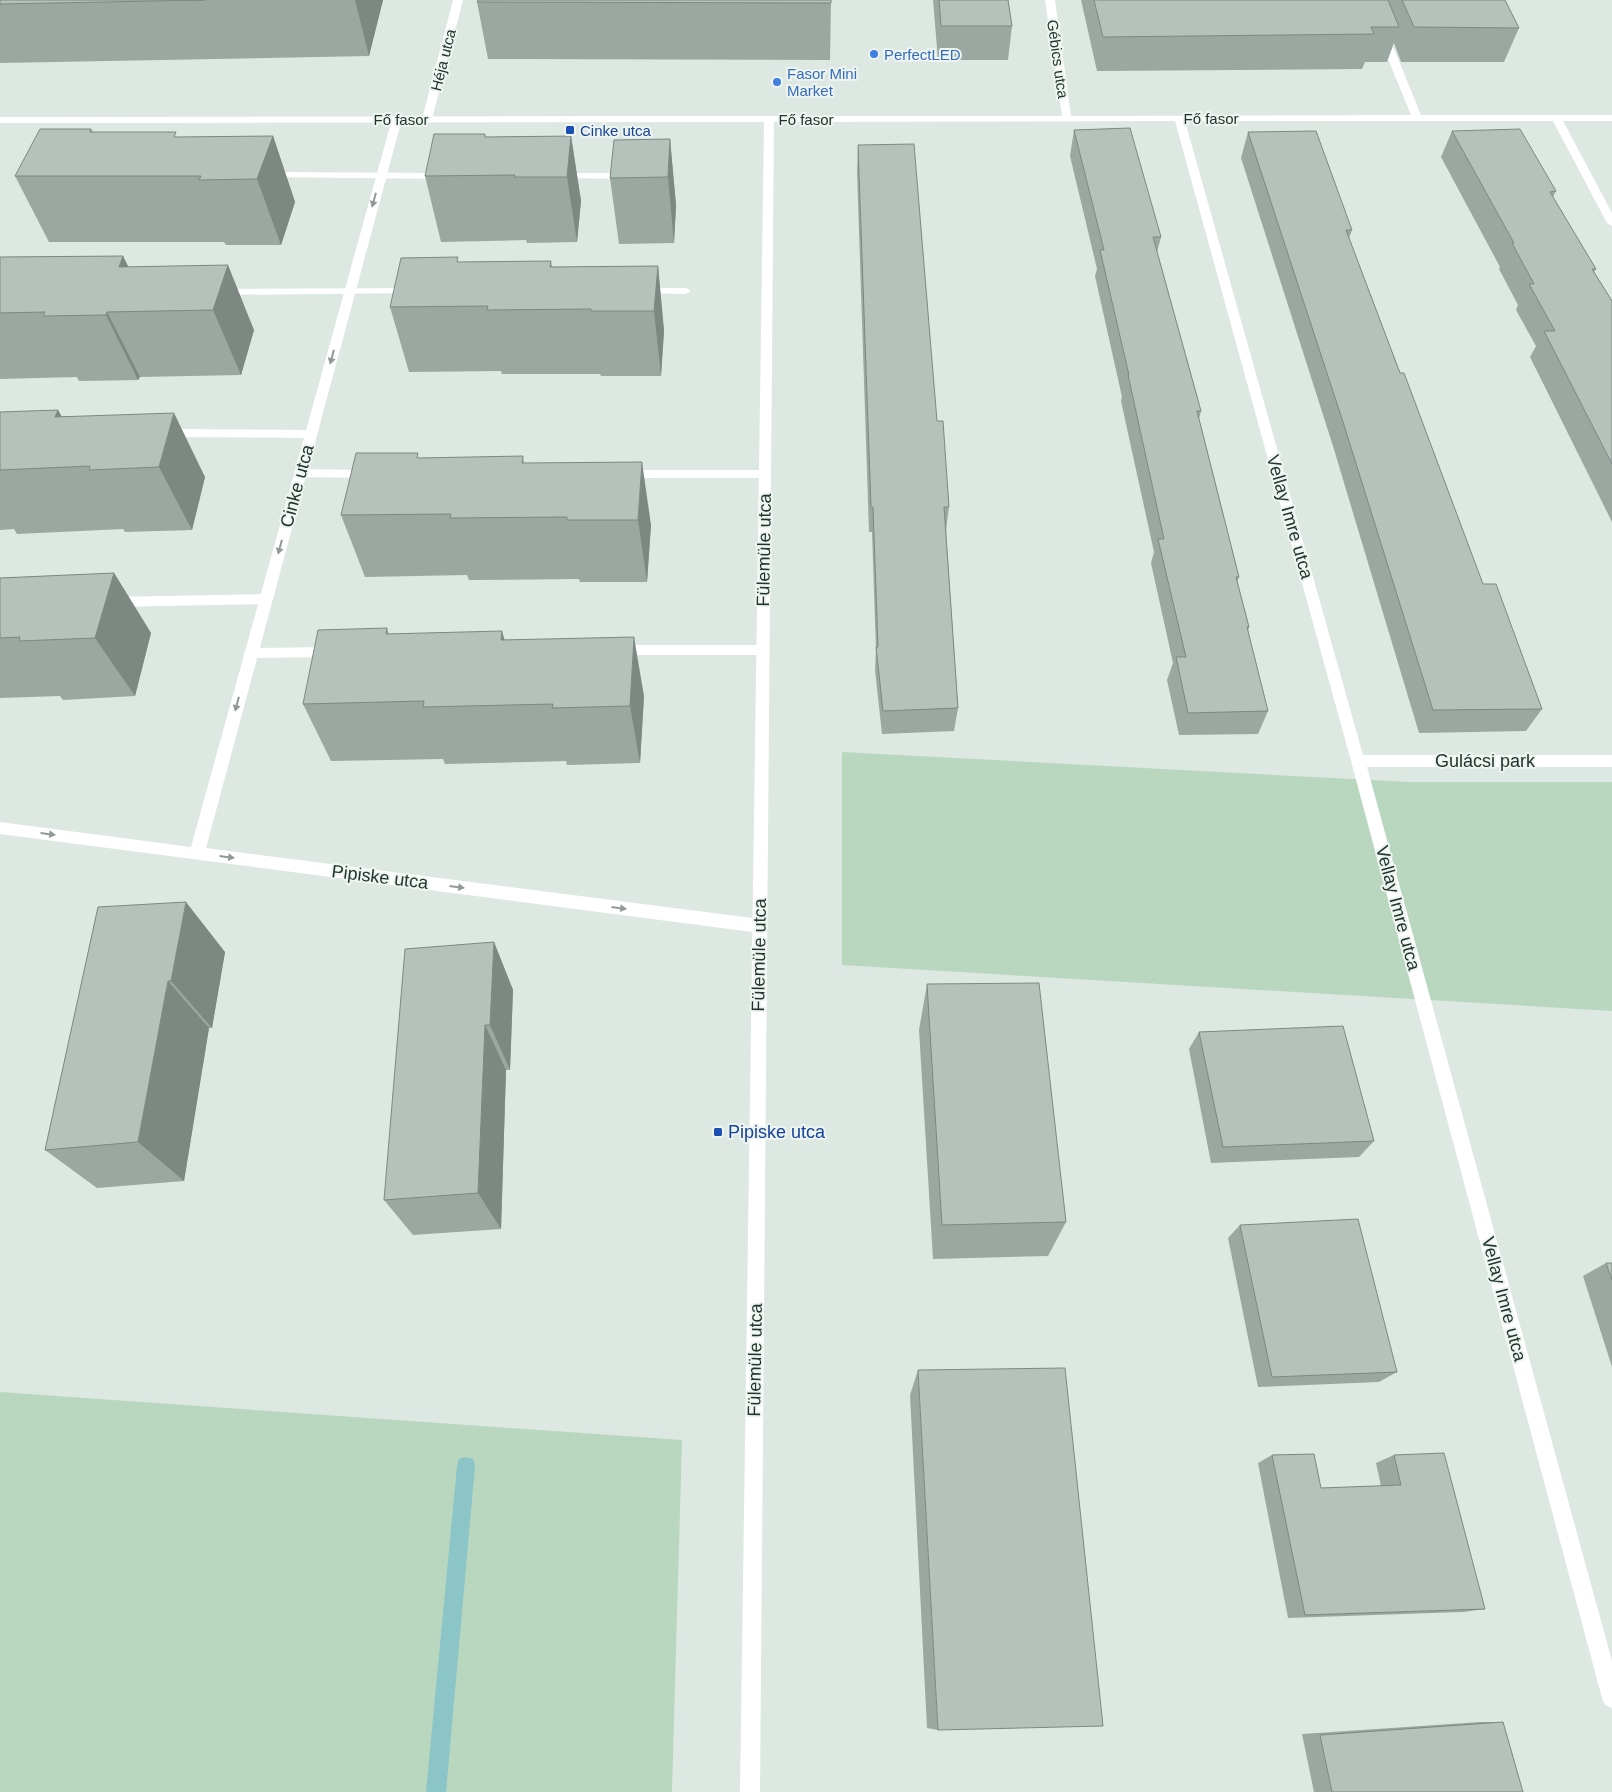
<svg xmlns="http://www.w3.org/2000/svg" width="1612" height="1792" font-family="Helvetica,sans-serif">
  <style>
    .green { fill: #b9d7be }
    .lines { fill: none; stroke-linecap: round; stroke-linejoin: round }
    .stream { fill: #8bc5c8; fill-rule: evenodd }
    .service { fill: #fff; fill-rule: evenodd }
    .minor { fill: #fff; fill-rule: evenodd }
    .tertiary { fill: #fff; fill-rule: evenodd }
    .wall { fill: #9ba7a1 }
    .shaded-wall { fill: #7e8883 }
    .building { fill: #b4c2bb; stroke: #7e8883 }
    .oneway { fill: #909a96 }
    .shop-dot { fill: #3f7fe0; stroke: #eef5f1; stroke-width: 2 }
    .transit-dot { fill: #1a4fb4; stroke: #eef5f1; stroke-width: 2 }
    .labels { text-anchor: middle; dominant-baseline: central; stroke-width: 4; stroke-linejoin: round; paint-order: stroke }
    .far-shop-label { font-size: 15px; fill: #366cbe; stroke: #eef5f1; text-anchor: start }
    .far-street-label { font-size: 15px; fill: #21352e; stroke: #eef5f1 }
    .far-transit-label { font-size: 15px; fill: #164399; stroke: #eef5f1; text-anchor: start }
    .street-label { font-size: 18px; fill: #21352e; stroke: #eef5f1 }
    .transit-label { font-size: 18px; fill: #164399; stroke: #eef5f1; text-anchor: start }
  </style>
  <rect width="100%" height="100%" fill="#dee8e2"/>
  <g class="green">
    <path d="M842,752l567,30h203v229l-770,-46z"/>
    <path d="M0,1392l682,48 -10,352h-672z"/>
  </g>
  <g class="lines">
    <path class="stream" d="M466,1457l7,2 2,7 -29,326h-20l31,-326 2,-7z"/>
    <g class="service">
      <path d="M267,172l177,1 5,3 -5,3 -181,-2v-4z"/>
      <path d="M557,173h72l5,3 -5,3 -76,-1 -1,-2z"/>
      <path d="M412,288l4,1 1,2 -1,2 -198,2 -5,-3 5,-3z"/>
      <path d="M640,288h46l5,3 -5,3 -50,-1 -1,-2 1,-2z"/>
      <path d="M165,429l146,1 6,4 -6,4 -146,-1 -6,-4z"/>
      <path d="M300,469l71,1 6,4 -6,4 -71,-1 -6,-4z"/>
      <path d="M624,470h141l6,4 -6,4h-141l-6,-4z"/>
      <path d="M266,594l5,2 2,3 -2,3 -5,2 -155,3 -5,-2 -2,-3 2,-3 5,-2z"/>
      <path d="M615,645h148l5,1 2,4 -2,4 -5,1h-148l-5,-1 -2,-4 2,-4z"/>
      <path d="M332,647l5,1 2,4 -2,4 -5,1 -81,1 -5,-1 -2,-4 2,-4 5,-1z"/>
    </g>
    <g class="minor">
      <path d="M453,0h10l-31,119 -5,3 -5,-3z"/>
      <path d="M1045,0h10l16,116 340,-1 -47,-115h10l47,115h191v6h-49l49,92v13l-5,-3 -54,-102h-368l178,634h249v12h-245l245,894v47l-7,-3 -3,-7 -251,-937 -176,-640 -406,1 -5,-3 5,-3h293z"/>
      <path d="M397,116l5,3 -196,729 554,71 5,2 3,5 -3,5 -5,2 -760,-99v-12l191,25 201,-728z"/>
    </g>
    <path class="tertiary" d="M769,116l5,3 -14,1673h-20l24,-1670 -764,1v-6z"/>
  </g>
  <g class="wall">
    <path d="M0,0h383l-14,56 -369,7z"/>
    <path d="M831,0l-1,60 -342,-1 -11,-57z"/>
    <path d="M933,0h75l4,26 -4,34h-70z"/>
    <path d="M1081,0h424l14,28 -15,34h-103l-7,-19 -7,19h-22l-3,7 -265,2z"/>
    <path d="M91,129l2,3 85,5 95,-1 22,66 -14,43h-55l-2,-3h-175l-34,-66z"/>
    <path d="M1074,130l87,107 -4,15 44,159 -2,8 40,158 -2,5 12,45 -1,4 20,80 -10,23 -79,1 -12,-55 6,-17 -22,-100 3,-11 -33,-151 1,-4 -27,-121 2,-7 -27,-113z"/>
    <path d="M1452,131l104,60 -3,6 43,72 -2,3 18,29v221l-82,-165 6,-11 -20,-36 2,-5 -19,-36 1,-2 -59,-110z"/>
    <path d="M1248,132l104,98 -3,8 51,135 83,211 59,125 -16,22 -107,2 -86,-287 -92,-288z"/>
    <path d="M571,136l10,65 -4,41 -50,1 -1,-3 -85,2 -16,-66 61,-39z"/>
    <path d="M670,139l6,66 -2,38 -55,1 -9,-66z"/>
    <path d="M858,145l79,276 12,86 -3,24 12,177 -4,23 -72,3 -7,-64 1,-19 -4,-119h-3l-12,-361z"/>
    <path d="M123,256l5,10 126,64 -13,45 -101,2 -2,3 -59,1 -2,-4 -77,2v-122z"/>
    <path d="M551,261l1,6 106,-1 6,65 -3,45h-60l-1,-2h-98l-1,-3 -92,1 -19,-65 69,-45z"/>
    <path d="M58,410l4,7 143,60 -13,53 -67,2 -2,-3 -106,5 -3,-5 -14,1v-118z"/>
    <path d="M523,456l1,7 127,62 -4,57h-67l-1,-3 -110,1 -2,-5 -102,2 -24,-62z"/>
    <path d="M114,573l37,60 -16,63 -72,4 -3,-4 -60,2v-120z"/>
    <path d="M387,628l2,6 116,6 139,56 -4,67 -73,2 -1,-4 -121,3 -2,-5 -112,2 -28,-57z"/>
    <path d="M98,907l127,45 -13,76h-3l-25,153 -87,7 -52,-38z"/>
    <path d="M494,942l19,48 -3,80h-4l-5,159 -88,6 -29,-35z"/>
    <path d="M927,984l139,238 -18,34 -115,3 -14,-229z"/>
    <path d="M1199,1032l175,109 -15,16 -148,6 -22,-114z"/>
    <path d="M1240,1225l157,147 -18,10 -121,5 -30,-149z"/>
    <path d="M1606,1263h6v104l-29,-91z"/>
    <path d="M918,1370l20,360 -11,-2 -17,-333z"/>
    <path d="M1272,1455l49,33 60,-2 -5,-23 18,-8 91,154 -22,3 -175,6 -30,-155z"/>
    <path d="M1480,1722h23l20,70h-209l-12,-58z"/>
  </g>
  <g class="shaded-wall">
    <path d="M355,0h28l-14,56z"/>
    <path d="M273,136l22,66 -14,43 -24,-66z"/>
    <path d="M571,136l10,65 -4,41 -10,-65z"/>
    <path d="M670,139l6,66 -2,38 -6,-66z"/>
    <path d="M123,256l26,55 -30,-44z"/>
    <path d="M228,265l26,65 -13,45 -28,-65z"/>
    <path d="M658,266l6,65 -3,45 -7,-65z"/>
    <path d="M107,312l33,65 -2,3 -32,-65z"/>
    <path d="M58,410l34,60 -37,-53z"/>
    <path d="M174,413l31,64 -13,53 -33,-63z"/>
    <path d="M642,462l9,63 -4,57 -9,-62z"/>
    <path d="M114,573l37,60 -16,63 -40,-58z"/>
    <path d="M502,631l17,59 -18,-50z"/>
    <path d="M634,637l10,59 -4,67 -10,-57z"/>
    <path d="M186,902l39,50 -13,76 -41,-47z"/>
    <path d="M494,942l19,48 -3,80 -20,-45z"/>
    <path d="M168,981l41,47 -25,153 -46,-39z"/>
    <path d="M485,1025l21,45 -5,159 -23,-36z"/>
  </g>
  <g class="building">
    <path d="M0,0h205l-205,4z"/>
    <path d="M478,0h353v3l-354,-1z"/>
    <path d="M939,0h69l4,26h-71z"/>
    <path d="M1094,0h294l11,27h-28l3,7 -271,3z"/>
    <path d="M1402,0h103l14,28 -105,-1z"/>
    <path d="M1130,128l31,109h-8l48,174h-4l42,166h-3l13,50h-2l21,84 -80,2 -12,-56h10l-28,-118h6l-36,-164h1l-29,-125h4l-30,-120z"/>
    <path d="M40,129h51l-1,3h86l-2,5 99,-1 -16,43 -58,1 2,-4h-186z"/>
    <path d="M1520,129l36,62 -6,1 46,77h-4l20,32v163l-68,-133h11l-26,-47h5l-22,-41h2l-62,-112z"/>
    <path d="M1316,131l36,99h-6l54,143h4l79,211h13l46,125 -109,1 -90,-288 -95,-290z"/>
    <path d="M434,134h51v3l86,-1 -4,41h-53l1,-2 -90,1z"/>
    <path d="M670,139l-2,38 -58,1 4,-38z"/>
    <path d="M914,144l23,277h6l6,86h-5l14,201 -75,3 -7,-64h2l-5,-140h-2l-13,-362z"/>
    <path d="M123,256l-4,11 109,-2 -15,45 -106,2 -1,3 -63,1 2,-4 -45,1v-56z"/>
    <path d="M458,257l-1,5 94,-1 -1,6 108,-1 -4,45h-63v-2l-104,1 1,-4 -98,1 11,-49z"/>
    <path d="M58,410l-3,7 119,-4 -15,54 -70,3 1,-4 -90,4v-58z"/>
    <path d="M356,453h62l-1,5 106,-2 -1,7 120,-1 -4,58h-71v-3l-117,1 1,-4 -110,1z"/>
    <path d="M114,573l-19,65 -76,3 1,-4 -20,1v-60z"/>
    <path d="M387,628l-1,6 116,-3 -1,9 133,-3 -4,69 -78,2 1,-4 -130,3 1,-6 -121,3 15,-74z"/>
    <path d="M186,902l-15,79h-3l-30,161 -93,8 53,-243z"/>
    <path d="M494,942l-4,83h-5l-7,168 -94,7 21,-251z"/>
    <path d="M1039,983l27,239 -124,3 -15,-241z"/>
    <path d="M1343,1026l31,115 -151,6 -24,-115z"/>
    <path d="M1358,1219l39,153 -125,5 -32,-152z"/>
    <path d="M1606,1263h6v17z"/>
    <path d="M1065,1368l38,358 -165,4 -20,-360z"/>
    <path d="M1444,1453l41,156 -180,6 -33,-160 42,-1 7,34 80,-3 -7,-30z"/>
    <path d="M1503,1722l20,70h-191l-12,-57z"/>
  </g>
  <defs><path id="oneway-solid" d="M-6-.8H1V-3.2L6.5 0L1 3.2V.8H-6Z" transform="scale(1.25)"/></defs>
  <g class="oneway">
    <use href="#oneway-solid" transform="translate(374 200) rotate(105)"/>
    <use href="#oneway-solid" transform="translate(332 357) rotate(105)"/>
    <use href="#oneway-solid" transform="translate(280 547) rotate(105)"/>
    <use href="#oneway-solid" transform="translate(237 704) rotate(105)"/>
    <use href="#oneway-solid" transform="translate(48 834) rotate(7)"/>
    <use href="#oneway-solid" transform="translate(227 857) rotate(7)"/>
    <use href="#oneway-solid" transform="translate(457 887) rotate(7)"/>
    <use href="#oneway-solid" transform="translate(619 908) rotate(7)"/>
  </g>
  <g class="shop-dot">
    <circle cx="874" cy="54" r="5"/>
    <circle cx="777" cy="82" r="5"/>
  </g>
  <g class="transit-dot">
    <rect x="565" y="125" width="10" height="10" rx="2.5"/>
    <rect x="713" y="1127" width="10" height="10" rx="2.5"/>
  </g>
  <g class="labels">
    <g class="far-shop-label">
      <text x="884" y="54">PerfectLED</text>
      <text x="787" y="73">Fasor Mini<tspan x="787" dy="17">Market</tspan></text>
    </g>
    <g class="far-street-label">
      <text transform="translate(1058 59) rotate(82)">Gébics utca</text>
      <text transform="translate(443 60) rotate(-76)">Héja utca</text>
      <text x="1211" y="118">Fő fasor</text>
      <text x="401" y="119">Fő fasor</text>
      <text x="806" y="119">Fő fasor</text>
    </g>
    <g class="far-transit-label">
      <text x="580" y="130">Cinke utca</text>
    </g>
    <g class="street-label">
      <text transform="translate(297 486) rotate(-75)">Cinke utca</text>
      <text transform="translate(1290 517) rotate(74)">Vellay Imre utca</text>
      <text transform="translate(764 550) rotate(-89)">Fülemüle utca</text>
      <text x="1485" y="761">Gulácsi park</text>
      <text transform="translate(380 877) rotate(7)">Pipiske utca</text>
      <text transform="translate(1398 908) rotate(75)">Vellay Imre utca</text>
      <text transform="translate(759 955) rotate(-89)">Fülemüle utca</text>
      <text transform="translate(1504 1299) rotate(75)">Vellay Imre utca</text>
      <text transform="translate(755 1360) rotate(-89)">Fülemüle utca</text>
    </g>
    <g class="transit-label">
      <text x="728" y="1132">Pipiske utca</text>
    </g>
  </g>
</svg>
